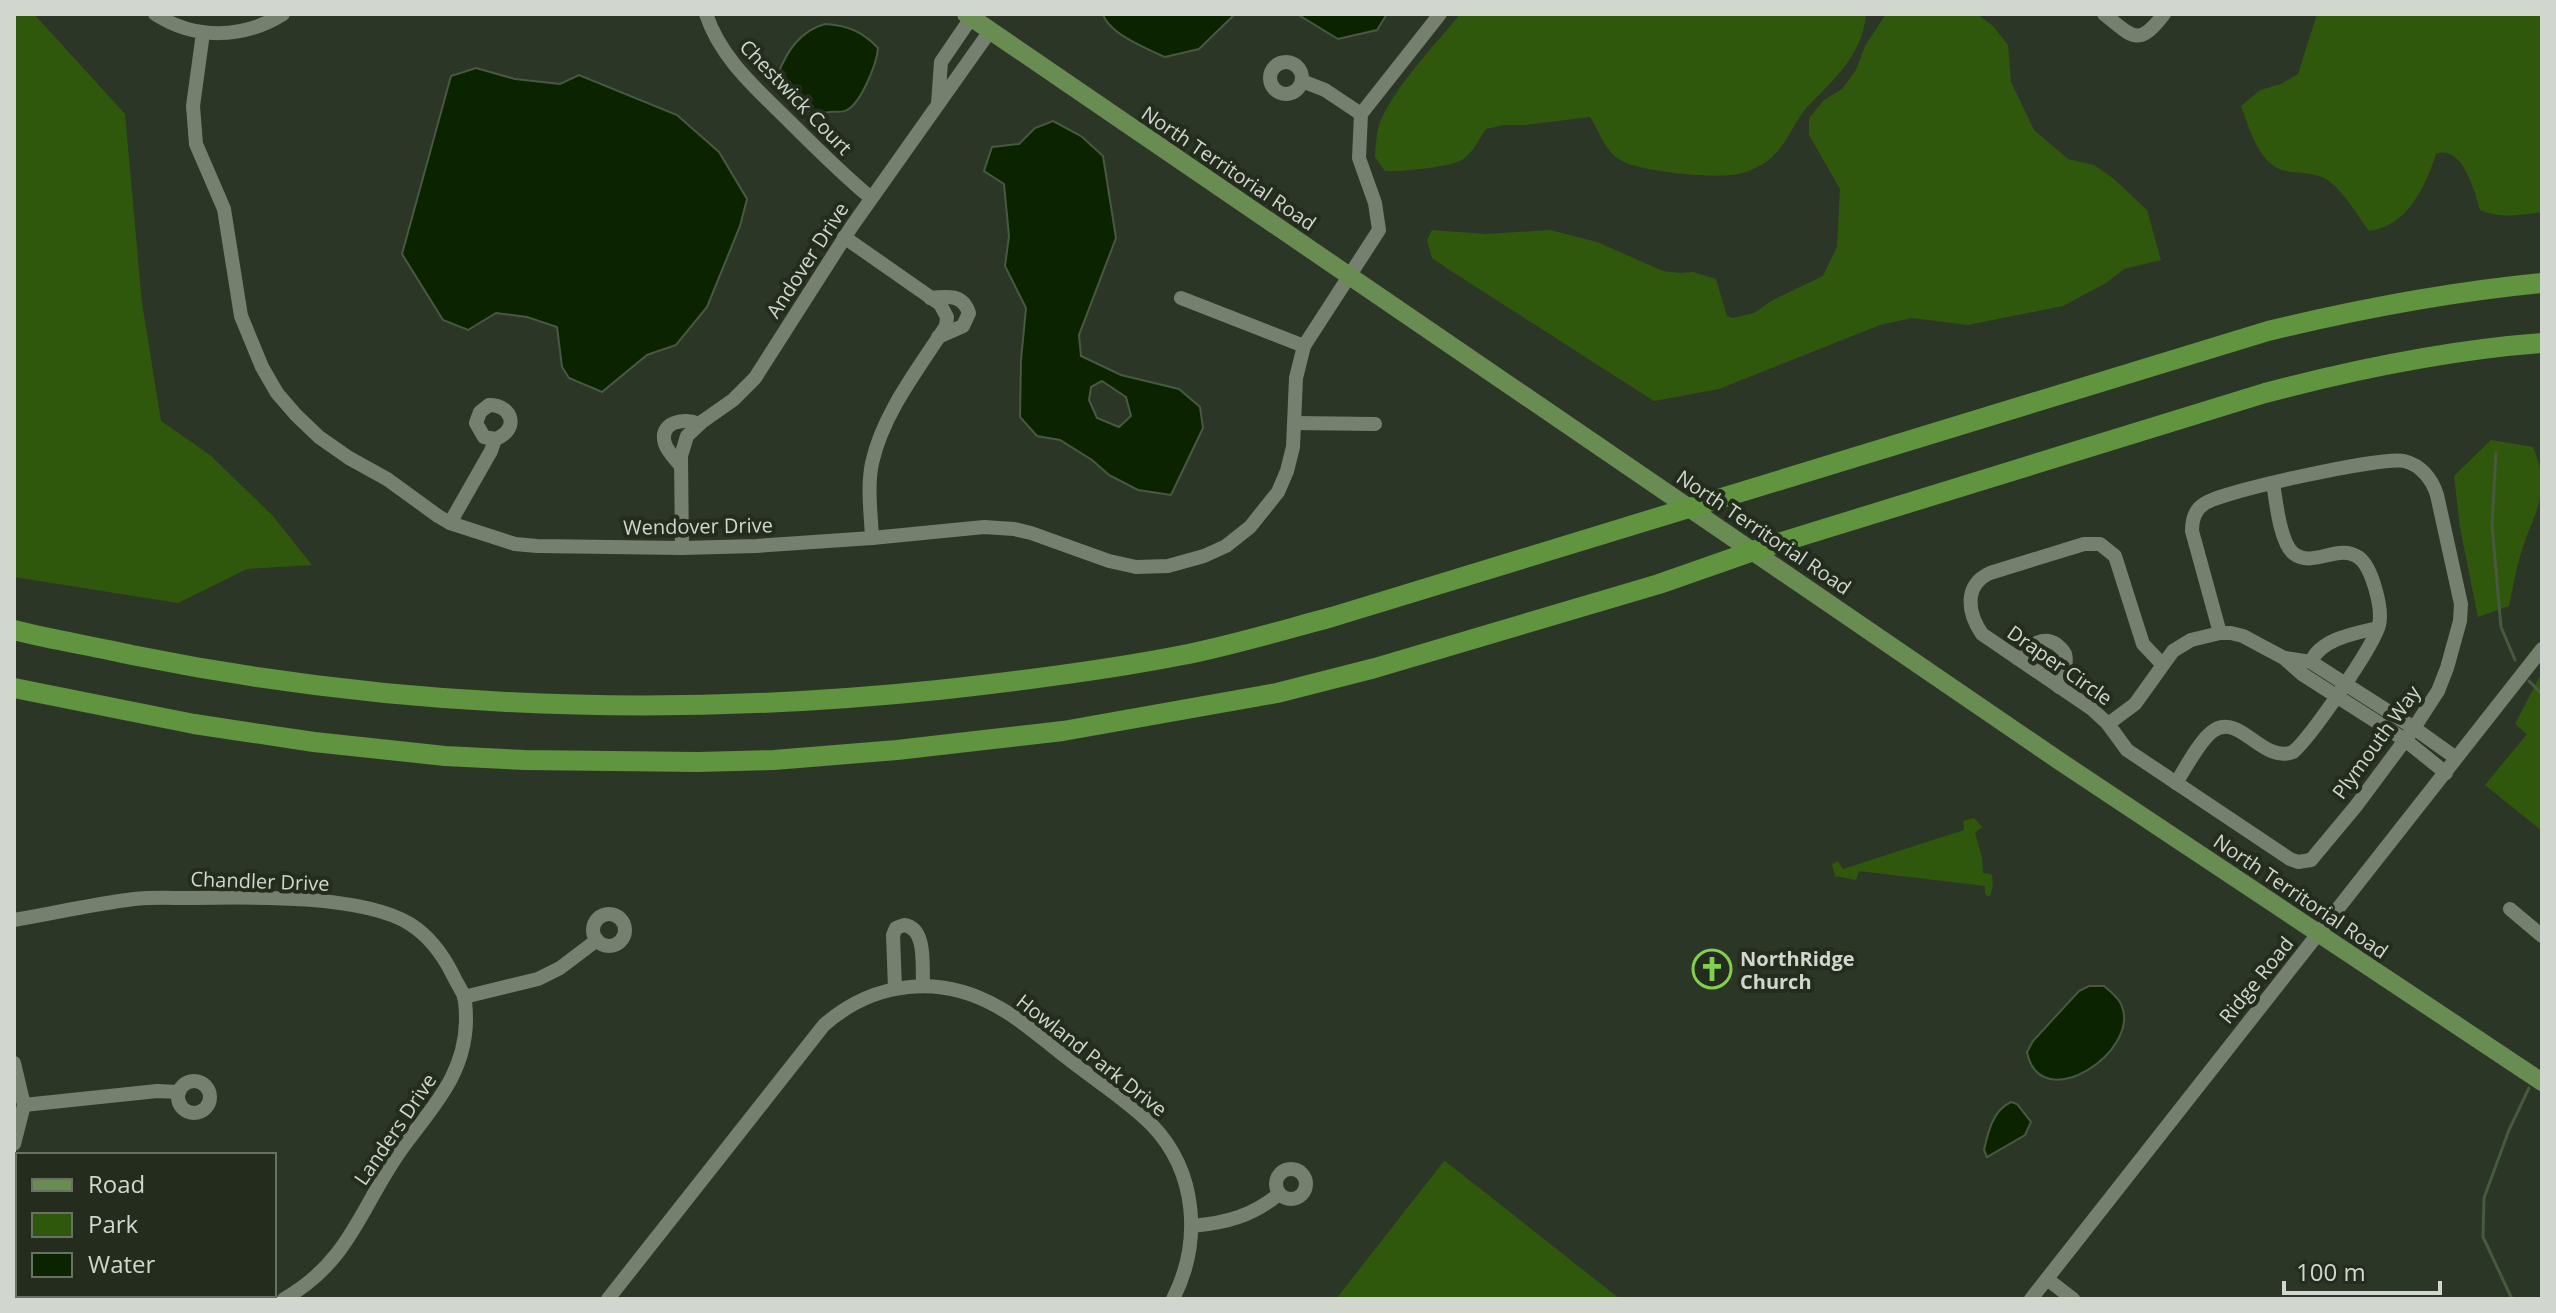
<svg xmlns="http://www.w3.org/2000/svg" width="2556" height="1313" font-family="'Open Sans',sans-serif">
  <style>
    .green { fill: #2f580d }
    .water { fill: #0c2300; stroke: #47593e; stroke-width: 2; fill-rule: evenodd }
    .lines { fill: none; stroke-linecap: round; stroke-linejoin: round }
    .stream { stroke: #47593e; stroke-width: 3 }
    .minor { stroke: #75806f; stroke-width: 14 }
    .major { stroke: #688c52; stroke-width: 18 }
    .highway { stroke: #60943e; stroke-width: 20 }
    .labels { text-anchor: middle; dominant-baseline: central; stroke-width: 8; stroke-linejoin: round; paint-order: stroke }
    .street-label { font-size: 20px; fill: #d1d7ce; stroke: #232c1d }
    .poi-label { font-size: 20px; font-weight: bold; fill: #d1d7ce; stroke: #232c1d; text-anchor: start }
  </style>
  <rect width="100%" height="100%" fill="#2c3627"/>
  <g class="green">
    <path d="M14,14h20l91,100 17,189 19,118 49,34 62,60 40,50 -65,4 -69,34 -164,-26z"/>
    <path d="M1460,14h406c-3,39 -31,65 -57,91 -14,14 -20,36 -35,50 -6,7 -22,16 -32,18 -23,7 -99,-1 -120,-12 -17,-9 -22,-29 -32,-44l-65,8h-21l-18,4c-7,10 -13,24 -24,31 -13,7 -61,12 -77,11l-10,-14c1,-13 1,-25 6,-37 18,-39 53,-73 79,-106z"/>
    <path d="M1886,14h91l16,12 15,19 3,37 23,48 34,29 26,6 20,14 33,31 14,50 -37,9 -18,14 -43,23 -95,19 -56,-7 -32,7 -161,64 -65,12 -206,-132 -16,-11 -5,-18 5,-10 54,4 64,-4 47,12 66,29 17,2 13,-1 23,7 11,37 6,2 21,-5 19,-13 50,-24 14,-29 3,-58 -31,-54v-17l15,-18 18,-11 14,-19 9,-24z"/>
    <path d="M2317,14h225v198c-21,3 -42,7 -62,-2 -5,-18 -18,-67 -44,-56 -11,34 -29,72 -67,77 -12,-16 -24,-38 -40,-50 -13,-9 -28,-7 -43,-10 -27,-5 -37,-44 -45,-65l19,-16 21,-6 17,-10z"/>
    <path d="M2491,440l42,7c19,45 3,60 -11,103 -6,18 -9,38 -13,56l-31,11 -18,-89 -6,-52z"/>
    <path d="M2542,672v159l-57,-46 42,-51 -12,-10z"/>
    <path d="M1974,818l8,9 -7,6 7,24 1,16 8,1c3,5 2,18 -2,23l-4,-3v-8l-126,-15 -3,9 -21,-4 -3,-12 6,-3 5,8 121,-39 -1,-9z"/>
    <path d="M1444,1161h1l175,138h-284z"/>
  </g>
  <g class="water">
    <path d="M1103,14h132l-36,35 -34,8c-18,-8 -57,-24 -62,-43z"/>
    <path d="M1297,14h90l-10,16 -39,9z"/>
    <path d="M825,24c22,1 38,8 53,24 -1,15 -17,55 -31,62 -5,3 -12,1 -18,2 -31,3 -40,-12 -51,-38 9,-23 22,-43 47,-50z"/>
    <path d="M476,68l39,11 45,5 19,-9 98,40 42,37 28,47 -7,27 -33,81 -31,38 -29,10 -45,37 -33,-14 -7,-11 -5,-40 -30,-10 -31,-4 -28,17 -25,-10 -41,-66 49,-178z"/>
    <path d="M1053,121l28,15 22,20 13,82 -37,97 2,21 40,19 58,14 21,18 3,21 -32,67 -33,-5 -29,-15 -17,-15 -32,-20 -23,-4 -17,-19 1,-57 5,-52 -21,-42 4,-30 -5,-52 -20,-13 8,-24 27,-3 16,-16zM1102,381l24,16 5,19 -12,11 -22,-9 -8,-18 2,-13z"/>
    <path d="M2089,986h15c6,5 14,11 17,18 22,47 -81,114 -94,48l6,-11 46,-50z"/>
    <path d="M2011,1102l6,2 14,18 -6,13 -38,22 -3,-7c4,-18 9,-40 27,-48z"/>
  </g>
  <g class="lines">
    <g class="stream">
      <path d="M2496,453l-4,72 9,102 14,33"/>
      <path d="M2529,681l13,13"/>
      <path d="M2512,1299l-29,-62 1,-39 25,-68 20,-42"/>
    </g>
    <g class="minor">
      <path d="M155,14c40,26 88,25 128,0"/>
      <path d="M706,14c15,45 50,74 83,107 27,27 53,53 82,77"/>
      <path d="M2104,14c29,23 34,34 60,0"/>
      <path d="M203,33l-10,73 3,38 28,65 17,107 21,51 15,26 19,22 23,22 30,21 38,21 51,37 12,7 65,21 22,2 145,2 74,-2 116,-8 112,-11 30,2 17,4 78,28 27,6 32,-1 36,-10 22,-10 24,-19 28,-35 9,-21 6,-24 3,-69 8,-32 75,-116 -4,-27 -16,-45 2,-44 79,-100"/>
      <circle cx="1286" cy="78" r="16"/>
      <path d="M1302,81l23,9 36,24"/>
      <path d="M938,104l3,-42 30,-44"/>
      <path d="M844,237l96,67 7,13 -1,9c-27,42 -63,87 -74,137 -5,25 -1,51 0,75"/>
      <path d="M930,298c17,-2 33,-4 39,15l-6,13 -25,11"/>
      <path d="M1181,298l123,48"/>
      <path d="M1295,423l80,1"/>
      <path d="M680,465c-5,-6 -12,-13 -15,-21 -7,-22 19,-27 34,-20"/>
      <path d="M450,523l41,-72 4,-12c24,-8 19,-34 -6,-34l-9,7 -4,11 8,14 11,2"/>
      <path d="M682,548l-1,-92 6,-20 16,-15 30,-21 22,-22 97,-152 138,-195"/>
      <path d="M2017,658c11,-9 24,-24 39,-14 4,3 7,6 9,10 3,10 -3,23 -6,33"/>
      <path d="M2285,658l26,4 103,66 42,30"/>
      <path d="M2311,662c9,-23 45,-29 67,-34"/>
      <path d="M2162,664l-19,-20 -28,-88 -15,-12h-16l-94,29c-26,12 -23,39 -8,61l110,75 16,15 19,26 163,109 8,3 13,-2 45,-54 58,-78 24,-37 9,-23 13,-47 1,-17 -24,-109c-5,-16 -16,-30 -33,-34 -20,-5 -182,30 -200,43 -10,6 -12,16 -12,27l28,102"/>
      <path d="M2108,724l27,-20 38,-53 18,-11 29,-7h11l12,3 41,22 18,16 103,66 41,33"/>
      <path d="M2176,783c9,-14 24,-43 37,-52 27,-19 49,33 80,21 17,-14 81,-106 86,-127 4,-16 -7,-59 -21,-68 -20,-14 -45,12 -65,-4 -13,-11 -17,-52 -20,-70"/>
      <path d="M2510,909l32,27"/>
      <circle cx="609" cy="930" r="16"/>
      <path d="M14,920c40,-7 80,-16 120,-21 18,-2 37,-1 55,-1 57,-1 173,-4 221,26 19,12 33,31 43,51 3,7 8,14 11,21 2,8 2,16 2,25 -1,52 -31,83 -60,122 -44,58 -53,117 -122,156"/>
      <path d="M895,988l-2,-53 3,-7 8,-3c23,3 18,41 19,60"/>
      <path d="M464,997l74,-18 22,-11 37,-28"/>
      <path d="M14,1063l10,42 -10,39"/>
      <circle cx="194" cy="1097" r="16"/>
      <path d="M24,1105l133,-14 22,1"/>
      <circle cx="1291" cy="1184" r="15"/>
      <path d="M1192,1226c34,-3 60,-10 87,-32"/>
      <path d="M2047,1279l26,20"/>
      <path d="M608,1299l216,-274c50,-44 116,-51 174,-18 26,14 49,36 73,54 27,21 57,40 81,64 45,47 50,117 21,174"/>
      <path d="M2031,1299l511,-650"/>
    </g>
    <path class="major" d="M966,14l1092,746 484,322"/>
    <g class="highway">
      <path d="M14,630c39,10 79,16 118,25 266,54 536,63 806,35 82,-9 164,-19 245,-35 50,-10 100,-25 149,-38l936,-286c91,-22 181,-39 274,-48"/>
      <path d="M14,688l180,36 120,18 131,14 80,4 173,2 76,-2 123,-10 166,-19 214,-38 98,-25 284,-84 100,-35 506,-156c91,-24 183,-43 277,-50"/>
    </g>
  </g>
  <defs>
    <g id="church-ring" transform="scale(2)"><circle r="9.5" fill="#232c1d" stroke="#83d04e" stroke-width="1.5"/><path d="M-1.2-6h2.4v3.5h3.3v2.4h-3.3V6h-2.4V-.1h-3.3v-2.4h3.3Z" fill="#83d04e"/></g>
  </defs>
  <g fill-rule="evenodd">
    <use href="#church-ring" x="1712" y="969"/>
  </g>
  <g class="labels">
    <g class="street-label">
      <text transform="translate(796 97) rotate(46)">Chestwick Court</text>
      <text transform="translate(1229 168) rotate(34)">North Territorial Road</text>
      <text transform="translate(807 260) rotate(-57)">Andover Drive</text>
      <text transform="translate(698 526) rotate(-1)">Wendover Drive</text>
      <text transform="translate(1764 532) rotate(34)">North Territorial Road</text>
      <text transform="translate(2060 665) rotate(35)">Draper Circle</text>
      <text transform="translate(2376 742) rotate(-54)">Plymouth Way</text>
      <text transform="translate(260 881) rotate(2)">Chandler Drive</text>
      <text transform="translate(2301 896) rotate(34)">North Territorial Road</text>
      <text transform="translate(2256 980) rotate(-51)">Ridge Road</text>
      <text transform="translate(1092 1055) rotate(38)">Howland Park Drive</text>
      <text transform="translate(395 1129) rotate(-56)">Landers Drive</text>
    </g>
    <g class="poi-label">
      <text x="1740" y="958">NorthRidge<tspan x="1740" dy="23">Church</tspan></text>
    </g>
  </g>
  <rect width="2556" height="1313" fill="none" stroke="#d1d7ce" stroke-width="32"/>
  <rect x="16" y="1153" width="260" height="144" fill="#232c1d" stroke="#697064" stroke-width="2"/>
  <rect x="32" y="1179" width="40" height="12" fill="#688c52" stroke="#697064" stroke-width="2"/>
  <text x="88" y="1193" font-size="24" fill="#d1d7ce">Road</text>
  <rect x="32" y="1213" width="40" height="24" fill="#2f580d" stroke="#697064" stroke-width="2"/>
  <text x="88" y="1233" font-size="24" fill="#d1d7ce">Park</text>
  <rect x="32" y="1253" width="40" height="24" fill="#0c2300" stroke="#697064" stroke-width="2"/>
  <text x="88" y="1273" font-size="24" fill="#d1d7ce">Water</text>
  <path d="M2284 1281v12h156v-12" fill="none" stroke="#d1d7ce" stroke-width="4"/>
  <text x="2296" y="1281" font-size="24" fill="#d1d7ce" stroke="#232c1d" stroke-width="6" paint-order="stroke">100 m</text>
</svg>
